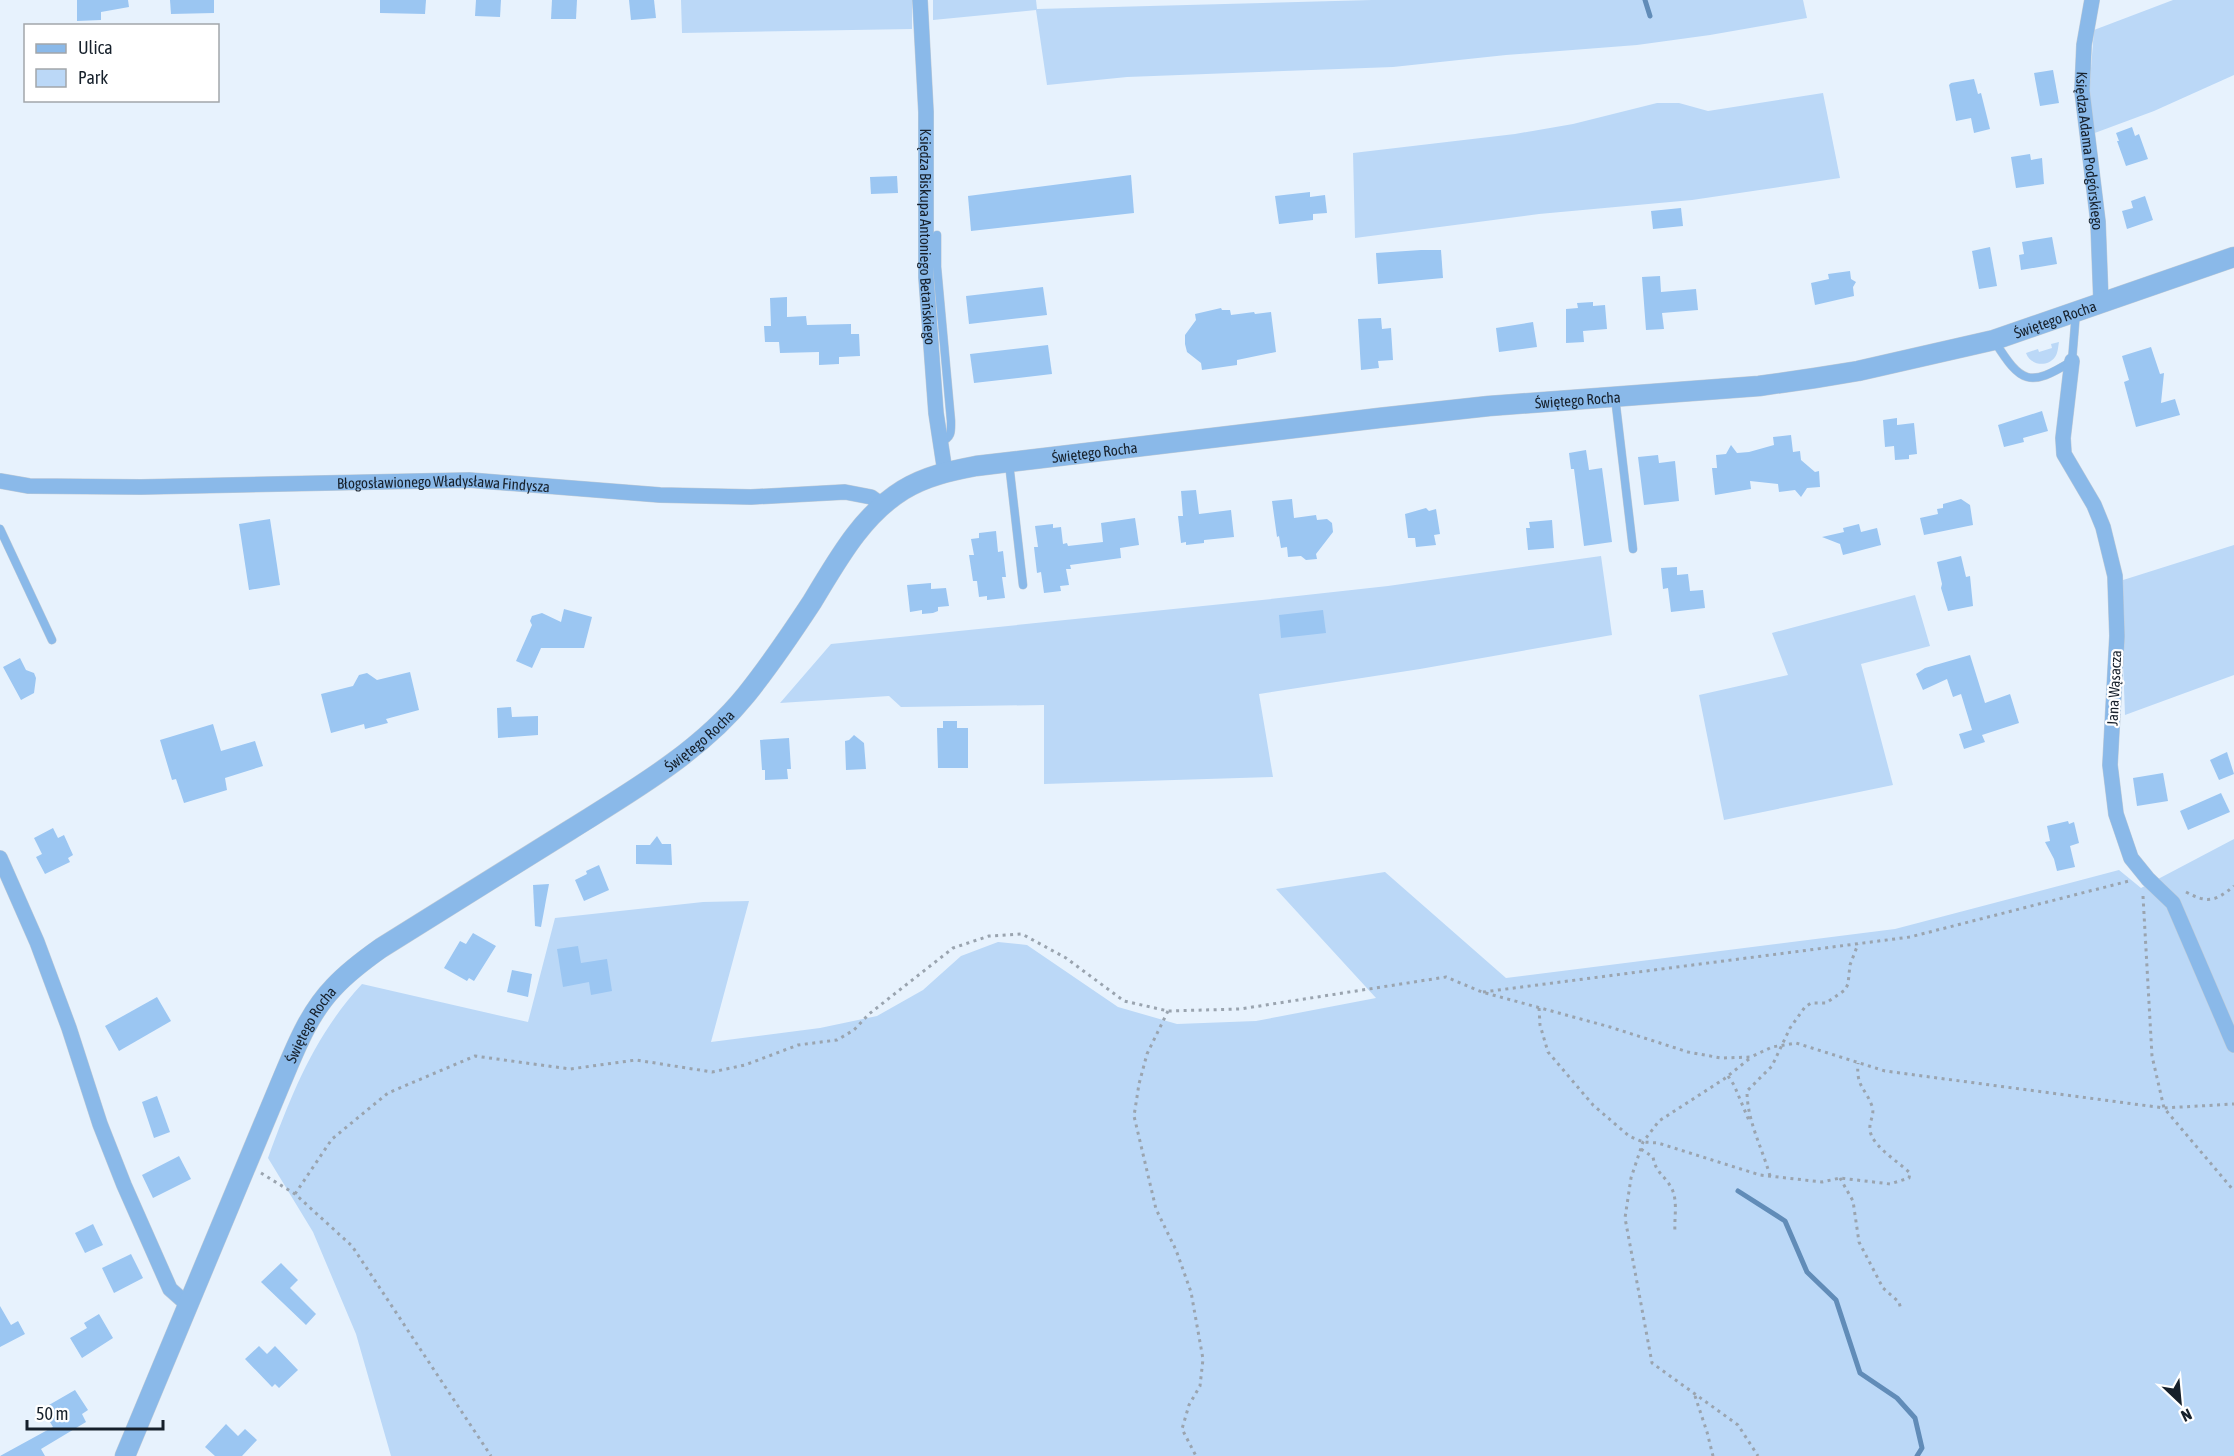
<svg xmlns="http://www.w3.org/2000/svg" width="2234" height="1456" font-family="'Asap Condensed',sans-serif">
  <style>
    .green { fill: #bbd8f7 }
    .lines { fill: none; stroke-linecap: round; stroke-linejoin: round }
    .stream { stroke: #618cb8; stroke-width: 5 }
    .building { fill: #9bc6f2 }
    .service-casing { stroke: #c1ccd7; stroke-width: 9 }
    .minor-casing { stroke: #c1ccd7; stroke-width: 16 }
    .tertiary-casing { stroke: #c1ccd7; stroke-width: 21 }
    .path { stroke: #9aa4af; stroke-width: 3; stroke-dasharray: 3 4.5; stroke-linecap: butt }
    .service { stroke: #8ab9e9; stroke-width: 8 }
    .minor { stroke: #8ab9e9; stroke-width: 15 }
    .tertiary { stroke: #8ab9e9; stroke-width: 20 }
    .labels { text-anchor: middle; dominant-baseline: central; stroke-width: 4.5; stroke-linejoin: round; paint-order: stroke }
    .street-label { font-size: 15px; fill: #16202b; stroke: #fff }
  </style>
  <rect width="100%" height="100%" fill="#e7f2fd"/>
  <g class="green">
    <path d="M681,0h231v29l-230,4z"/>
    <path d="M933,0h103l1,9 335,-9h431l4,18 -97,17 -73,10 -131,10 -113,12 -266,10 -80,8 -11,-75 -103,10z"/>
    <path d="M2173,0h61v75l-80,36 -62,23 -4,-27 6,-77z"/>
    <path d="M1823,93l17,85 -148,22 -153,14 -184,24 -2,-85 162,-19 58,-10 84,-21h22l29,8z"/>
    <path d="M2059,342c-1,5 -1,11 -4,15 -8,11 -25,8 -29,-4l12,-4 1,3 13,-4 -1,-4z"/>
    <path d="M2234,545v130l-109,40 -5,-134z"/>
    <path d="M1601,556l11,79 -192,34 -161,25 14,83 -229,7v-79l-143,2 -12,-11 -109,7 51,-59 431,-44 126,-14z"/>
    <path d="M1915,595l15,51 -69,18 32,121 -169,35 -25,-125 89,-20 -16,-42z"/>
    <path d="M2234,839v617h-1843l-35,-122 -43,-102 -45,-74c24,-65 46,-122 94,-174l166,38 27,-104 148,-16 46,-1 -38,141 109,-14 57,-12 46,-26 38,-34 37,-14 29,3 91,62 59,17 79,-3 120,-23 -100,-109 109,-17 121,106 389,-49 224,-59 22,18z"/>
  </g>
  <g class="lines">
    <g class="stream">
      <path d="M1645,0l5,16"/>
      <path d="M1738,1191l47,30 22,51 29,28 24,73 37,25 18,20 7,30 -5,8"/>
    </g>
  </g>
  <g class="building">
    <path d="M77,0h51l1,7 -28,5v8l-24,1z"/>
    <path d="M170,0h44v13l-43,1z"/>
    <path d="M380,0h46l-1,14 -45,-1z"/>
    <path d="M476,0h25l-1,17 -25,-1z"/>
    <path d="M552,0h25l-1,19h-25z"/>
    <path d="M629,0h25l2,18 -25,2z"/>
    <path d="M2053,70l6,33 -19,3 -6,-33z"/>
    <path d="M1974,79l4,15 3,-1 9,36 -16,4 -3,-15 -15,3 -7,-36 2,-2z"/>
    <path d="M2132,127l3,9 4,-2 9,25 -22,7 -9,-25h2l-3,-8z"/>
    <path d="M2030,154l1,6 11,-2 2,26 -28,4 -5,-31z"/>
    <path d="M1131,175l3,38 -163,18 -3,-35z"/>
    <path d="M897,176l1,17 -27,1 -1,-17z"/>
    <path d="M1310,192v5l15,-2 2,18 -14,1v6l-34,4 -4,-28z"/>
    <path d="M2145,196l8,24 -26,9 -5,-18 11,-3 -2,-7z"/>
    <path d="M1681,208l2,18 -30,3 -2,-18z"/>
    <path d="M2052,237l5,27 -36,6 -2,-15 5,-1 -2,-12z"/>
    <path d="M1990,247l7,39 -18,3 -7,-38z"/>
    <path d="M1421,250h20l2,28 -65,6 -2,-31z"/>
    <path d="M1850,271l1,8 5,3 -3,5 1,9 -39,9 -4,-22 18,-4 -1,-5z"/>
    <path d="M1660,276l1,16 35,-3 2,21 -36,3 2,16 -18,1 -4,-53z"/>
    <path d="M1043,287l4,28 -78,9 -3,-28z"/>
    <path d="M787,297v20l19,-1 1,9 44,-1v10h8l1,22 -21,1v7l-20,1v-13l-39,1 -1,-11h-14l-1,-16h7l-1,-28z"/>
    <path d="M1593,302v4l12,-1 2,24 -24,2 1,11 -18,1v-34l12,-1 -1,-5z"/>
    <path d="M1221,308l1,2h8l1,5 23,-3 1,2 16,-2 5,40 -39,8v5l-35,5 -1,-7 -14,-11 -2,-8v-9l11,-15 -1,-6z"/>
    <path d="M1381,318l1,11 9,-1 2,32 -15,1 1,7 -18,2 -3,-51z"/>
    <path d="M1533,322l4,25 -38,5 -3,-24z"/>
    <path d="M1048,345l4,29 -78,9 -4,-29z"/>
    <path d="M2151,347l9,27 4,-1 -3,30 14,-4 5,16 -44,12 -12,-45 5,-2 -7,-24z"/>
    <path d="M2042,411l6,20 -25,7 1,4 -20,5 -6,-22z"/>
    <path d="M1897,418v7l17,-2 3,31 -8,1v4l-14,1 -1,-14 -9,1 -2,-27z"/>
    <path d="M1791,435l2,17 7,-1 1,9 14,12 4,-1 1,16 -13,1 -6,9 -6,-7 -16,2 -1,-8 -28,-3 1,8 -36,6 -3,-27h5l-1,-13 10,-1 5,-9 6,8 12,-1 25,-7 -1,-8z"/>
    <path d="M1586,450l3,20 13,-2 10,74 -28,4 -10,-77h-3l-2,-16z"/>
    <path d="M1658,455l1,8 16,-2 4,40 -35,4 -6,-48z"/>
    <path d="M1196,490l3,24 32,-4 3,27 -30,3v3l-18,2v-3l-5,1 -3,-27h5l-2,-25z"/>
    <path d="M1292,499l2,19 22,-3 1,5 10,-1 5,4 1,9 -17,22 1,5 -11,1 -5,-4 -13,1 -1,-10 -6,1 -2,-12 -2,1 -5,-36z"/>
    <path d="M1961,499l9,6 3,20 -49,10 -4,-17 18,-4 -1,-5 6,-1v-4z"/>
    <path d="M1426,508l3,3 7,-2 4,25 -6,1 2,10 -20,2 -1,-9h-7l-3,-24z"/>
    <path d="M1135,518l4,27 -19,3 1,10 -51,7 1,4h-5l3,16 -9,1 1,5 -17,2 -3,-21 -4,1 -3,-26h4l-3,-21 18,-2v4l8,-1 2,17 4,-1 1,3 35,-4 -2,-19z"/>
    <path d="M270,519l10,66 -31,5 -10,-66z"/>
    <path d="M1552,520l2,28 -26,2 -2,-22h4l-1,-6z"/>
    <path d="M1859,524l2,8 16,-4 4,17 -38,10 -3,-11 -18,-7 22,-5 -1,-4z"/>
    <path d="M996,531l2,21 5,-1 3,26h-4l3,21 -18,2v-4l-8,1 -2,-16h-4l-4,-26h5l-3,-16 8,-1v-5z"/>
    <path d="M1961,556l5,21 4,-1 3,30 -25,5 -7,-23 1,-4 -5,-22z"/>
    <path d="M1677,567v8l11,-1 2,17 13,-1 2,18 -34,4 -3,-24 -5,1 -2,-21z"/>
    <path d="M931,583v6l15,-1 3,18 -11,1v4l-5,2 -11,1v-4l-12,2 -3,-27z"/>
    <path d="M564,609l28,8 -8,31h-43l-9,20 -16,-7 16,-36 -2,-4 2,-5 10,-3 19,9z"/>
    <path d="M1323,610l3,23 -45,5 -2,-23z"/>
    <path d="M1970,655l15,48 25,-9 9,29 -37,12 3,7 -21,7 -5,-15 13,-4 -11,-36 -8,3 -6,-18 -24,11 -7,-16 9,-6z"/>
    <path d="M20,658l6,12 8,3 2,5 -2,15 -13,7 -18,-33z"/>
    <path d="M410,672l9,38 -33,9 2,4 -23,6 -1,-5 -33,9 -10,-39 32,-8 6,-11 8,-2 10,7z"/>
    <path d="M511,707l1,10 26,-1v19l-40,3 -1,-30z"/>
    <path d="M943,721h14v7h11v40h-30l-1,-40h6z"/>
    <path d="M213,724l8,27 34,-10 8,25 -38,12 2,12 -43,13 -8,-24 -4,1 -12,-40z"/>
    <path d="M854,735l10,8 2,26 -20,1 -1,-29 4,-1z"/>
    <path d="M789,738l2,31h-4l1,10 -23,1v-10h-3l-2,-30z"/>
    <path d="M2227,752l7,22 -15,6 -9,-20z"/>
    <path d="M2163,773l5,28 -31,5 -4,-28z"/>
    <path d="M2221,793l9,19 -42,18 -8,-19z"/>
    <path d="M2068,821l1,3 5,-2 5,21 -9,3 5,21 -18,4 -3,-12 -9,-17 5,-1 -3,-15z"/>
    <path d="M53,828l5,10 6,-3 9,20 -5,3 2,4 -25,12 -9,-17 6,-3 -8,-16z"/>
    <path d="M657,836l5,8h9l1,21 -36,-1v-19h14z"/>
    <path d="M599,865l10,25 -25,11 -9,-21 12,-6 -1,-3z"/>
    <path d="M549,884l-8,43 -6,-1 -2,-41z"/>
    <path d="M473,933l23,13 -22,35 -5,-3 -2,3 -23,-13 16,-27 6,3z"/>
    <path d="M578,946l3,17 26,-4 5,32 -21,4 -2,-13 -26,5 -6,-38z"/>
    <path d="M512,970l20,4 -4,23 -21,-5z"/>
    <path d="M157,997l14,24 -52,30 -14,-25z"/>
    <path d="M157,1096l13,36 -16,6 -12,-36z"/>
    <path d="M179,1156l12,23 -38,19 -11,-23z"/>
    <path d="M93,1224l10,21 -18,8 -10,-20z"/>
    <path d="M131,1254l12,24 -29,15 -12,-25z"/>
    <path d="M281,1263l17,17 -8,8 26,26 -10,11 -45,-43z"/>
    <path d="M0,1306l11,19 7,-4 7,13 -25,13z"/>
    <path d="M99,1314l14,24 -31,20 -12,-20 17,-10 -3,-5z"/>
    <path d="M259,1346l8,8 8,-8 23,24 -19,18 -4,-4 -3,3 -27,-28z"/>
    <path d="M75,1390l13,20 -6,4 4,8 -45,27 4,7h-45l53,-29 -11,-18z"/>
    <path d="M226,1424l12,12 7,-7 12,11 -15,16h-27l-10,-9z"/>
  </g>
  <g class="lines">
    <g class="service-casing">
      <g id="service">
        <path d="M937,235v32l14,154c0,11 1,16 -10,21"/>
        <path d="M1995,342c26,41 34,46 77,19l4,-49"/>
        <path d="M1615,397l18,152"/>
        <path d="M1009,463l14,122"/>
        <path d="M0,529l52,111"/>
      </g>
    </g>
    <g class="minor-casing">
      <g id="minor">
        <path id="s1" d="M920,0l6,112v165l10,136 9,59"/>
        <path id="s2" d="M2092,0l-8,45 -2,46 16,131 3,80"/>
        <path d="M2072,361l-9,77 1,16 30,51 9,22 12,49 2,60 -7,129 6,49 15,44 17,21 25,24 61,142"/>
        <path id="s3" d="M0,481l29,5 112,1 328,-7 191,15 91,2 94,-5 26,5 11,8"/>
        <path d="M0,858l37,84 32,86 31,96 24,61 46,104 18,16"/>
      </g>
    </g>
    <g class="tertiary-casing">
      <g id="tertiary">
        <path id="s4" d="M125,1456l154,-369c15,-35 28,-72 55,-100 14,-15 30,-27 47,-39 63,-40 126,-79 189,-118 62,-39 130,-78 176,-135 24,-30 45,-61 66,-93 25,-41 49,-86 91,-112 23,-14 47,-19 73,-24l403,-48 110,-12 270,-20 56,-8 43,-7 136,-31 240,-83"/>
      </g>
    </g>
    <g class="path">
      <path d="M2186,892c22,12 30,9 48,-6"/>
      <path d="M2143,896l9,160 12,52 70,83"/>
      <path d="M1483,992l427,-55 219,-56"/>
      <path d="M1539,1008l1,17 8,27 45,53 36,31 14,6 15,1 102,32 62,7 18,-4 50,6 19,-6 1,-5c-11,-11 -40,-28 -40,-44 -1,-8 5,-14 2,-23 -7,-19 -16,-19 -14,-43"/>
      <path d="M1168,1011l-21,43 -8,30 -5,32 22,93 20,41 15,42 12,67 -3,27 -11,19 -7,24 14,27"/>
      <path d="M1749,1059l-25,20 -65,42 -16,21 -12,36 -6,40 27,145 86,62 20,31"/>
      <path d="M1728,1076l6,9 16,38"/>
      <path d="M1641,1149l12,8c3,17 12,18 19,32 6,13 2,29 3,43"/>
      <path d="M261,1173l34,21 57,52 139,210"/>
      <path d="M1770,1176c-8,-29 -23,-55 -23,-85l25,-25 18,-38 15,-21 6,-4h15l19,-13 3,-6 2,-19 8,-21"/>
      <path d="M1840,1178l13,23 6,41 24,46 16,14 2,8"/>
      <path d="M295,1194l37,-55 56,-46 87,-37 95,13 66,-9 76,12 33,-7 53,-20 39,-5 17,-10 15,-16 84,-66 36,-12 33,-2 44,24 58,43 44,10 72,-2 206,-32 36,15 128,35 78,25 33,6 30,-1 21,-10 24,-4 89,28 279,37 70,-4"/>
      <path d="M1695,1396l12,36 6,24"/>
    </g>
    <use href="#service" class="service"/>
    <use href="#minor" class="minor"/>
    <use href="#tertiary" class="tertiary"/>
  </g>
  <g class="labels">
    <g class="street-label">
      <text stroke="none"><textPath href="#s2" startOffset="152">Księdza Adama Podgórskiego</textPath></text>
      <text stroke="none"><textPath href="#s1" startOffset="237">Księdza Biskupa Antoniego Betańskiego</textPath></text>
      <text stroke="none"><textPath href="#s4" startOffset="2450">Świętego Rocha</textPath></text>
      <text stroke="none"><textPath href="#s4" startOffset="1964">Świętego Rocha</textPath></text>
      <text stroke="none"><textPath href="#s4" startOffset="1478">Świętego Rocha</textPath></text>
      <text stroke="none"><textPath href="#s3" startOffset="444">Błogosławionego Władysława Findysza</textPath></text>
      <text transform="translate(2114 688) rotate(-87)">Jana Wąsacza</text>
      <text stroke="none"><textPath href="#s4" startOffset="956">Świętego Rocha</textPath></text>
      <text stroke="none"><textPath href="#s4" startOffset="470">Świętego Rocha</textPath></text>
    </g>
  </g>
  <rect x="24" y="24" width="195" height="78" fill="#ffffff" stroke="#a2a6aa" stroke-width="1.5"/>
  <rect x="36" y="44" width="30" height="9" fill="#8ab9e9" stroke="#a2a6aa" stroke-width="1.5"/>
  <text x="78" y="54" font-size="18" fill="#16202b">Ulica</text>
  <rect x="36" y="69" width="30" height="18" fill="#bbd8f7" stroke="#a2a6aa" stroke-width="1.5"/>
  <text x="78" y="84" font-size="18" fill="#16202b">Park</text>
  <g transform="translate(2180 1402) rotate(154)" stroke="#ffffff" stroke-width="4.5" paint-order="stroke">
  <path d="M0-4.5L10 22L0 15L-10 22Z" fill="#16202b"/>
  <text y="-9" font-size="16" font-weight="bold" text-anchor="middle" fill="#16202b">N</text>
  </g>
  <path d="M27 1420v9h136v-9" fill="none" stroke="#16202b" stroke-width="3"/>
  <text x="36" y="1420" font-size="18" fill="#16202b" stroke="#ffffff" stroke-width="4.5" paint-order="stroke">50 m</text>
</svg>
